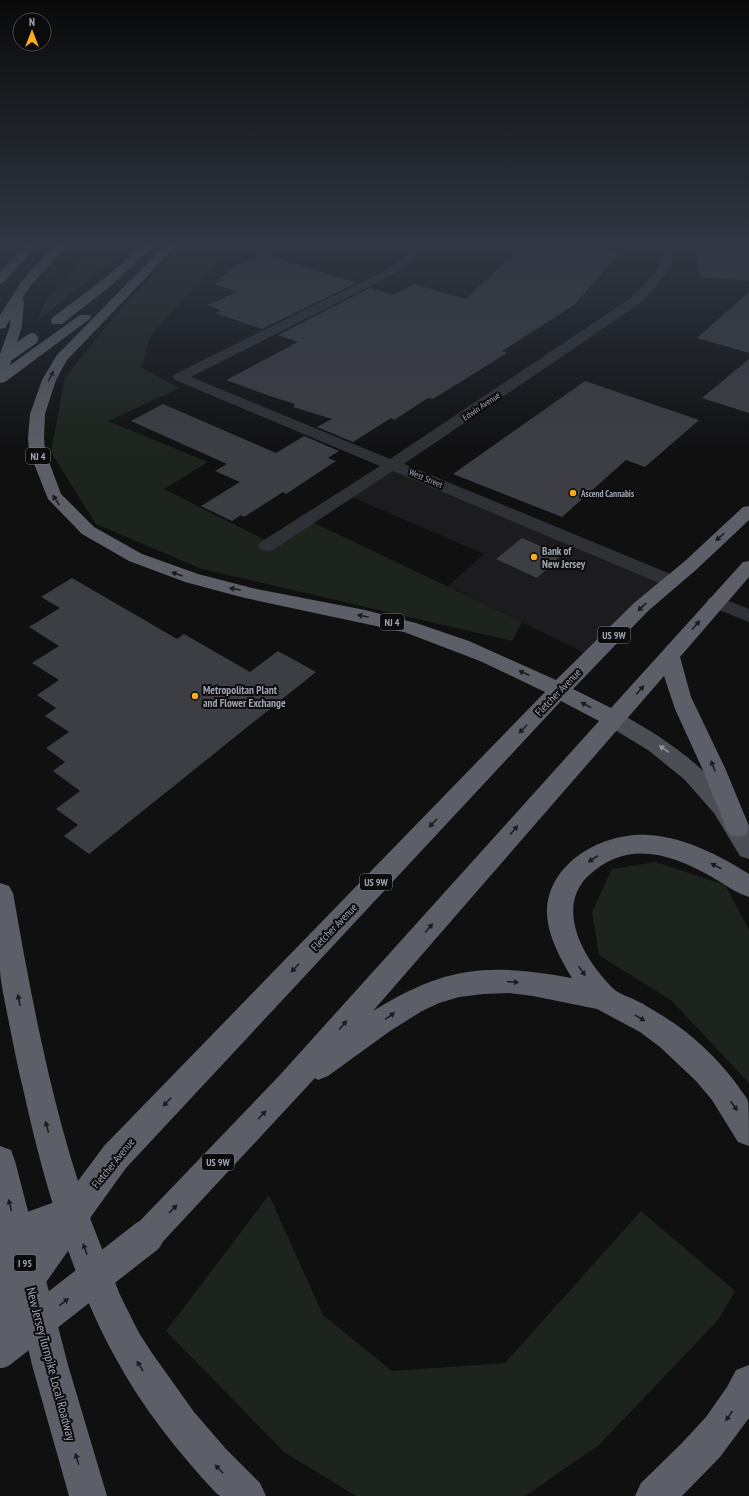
<svg xmlns="http://www.w3.org/2000/svg" width="749" height="1496" font-family="'PT Sans Narrow',sans-serif">
  <style>
    .built { fill: #1c1c1e }
    .green { fill: #1c241d }
    .building { fill: #3d3e44 }
    .lines { fill: none; stroke-linecap: round; stroke-linejoin: round }
    .minor { fill: #303136; fill-rule: evenodd }
    .major { fill: #4c4e55; fill-rule: evenodd }
    .highway { fill: #5c5f67; fill-rule: evenodd }
    .highway-bridge-far1 { stroke: #5c5f67; stroke-width: 12 }
    .highway-bridge { stroke: #5c5f67; stroke-width: 34 }
    .oneway { fill: #1b1c1e }
    .oneway2 { fill: #8f94a0 }
    .poi-dot { fill: #fbab1e; stroke: #0b0b0c; stroke-width: 1.5 }
    .labels { text-anchor: middle; dominant-baseline: central; stroke-width: 4; stroke-linejoin: round; paint-order: stroke }
    .far-street-label { font-size: 9px; fill: #a0a6b3; stroke: #0b0b0c }
    .far-poi-label { font-size: 9px; font-weight: bold; fill: #a0a6b3; stroke: #0b0b0c; text-anchor: start }
    .shield { fill: #0b0b0c; stroke: #737881; stroke-width: 1 }
    .shield-label { font-size: 10px; font-weight: bold; fill: #a0a6b3 }
    .poi-label { font-size: 11px; font-weight: bold; fill: #a0a6b3; stroke: #0b0b0c; text-anchor: start }
    .street-label { font-size: 11px; fill: #a0a6b3; stroke: #0b0b0c }
    .near-street-label { font-size: 13px; fill: #a0a6b3; stroke: #0b0b0c }
  </style>
  <rect width="100%" height="100%" fill="#101011"/>
  <path class="built" d="M393,464l278,117 -78,76 -145,-71 36,-32 -137,-59z"/>
  <g class="green">
    <path d="M93,244h32l-16,20 -72,57 8,-19z"/>
    <path d="M182,244h49l-82,94 -7,30 38,20 -72,33 100,41 -44,27 107,54 37,-23 214,102 -10,19 -310,-72 -106,-45 -45,-72 14,-75 55,-67z"/>
    <path d="M656,862l69,23 24,45v153l-77,-82 -73,-46 -7,-43 20,-43z"/>
    <path d="M269,1195l54,120 69,56 113,-8 136,-152 94,80 -17,29 -119,125 -74,51h-169l-72,-44 -118,-121z"/>
  </g>
  <g class="building">
    <path d="M524,244h45l51,8 -46,53 -72,46 5,2 -74,46 -5,-1 -34,22 -3,-2 -38,24 -36,-15 15,-8 -39,-12 2,-3 -25,-8 -44,-16 72,-38 -20,-7 92,-47 23,7 21,-11 52,15z"/>
    <path d="M696,246l53,3v32l-49,-4z"/>
    <path d="M264,254l92,29 -94,46 -47,-16 6,-3 -14,-5 31,-13 -24,-8 10,-4 -6,-2 11,-5 -5,-2z"/>
    <path d="M749,292v61l-52,-15z"/>
    <path d="M749,359v54l-47,-15z"/>
    <path d="M585,381l114,39 -54,47 -19,-7 -64,57 -109,-43z"/>
    <path d="M163,404l113,49 28,-17 35,15 -11,7 8,3 -50,33 -3,-2 -39,25 -3,-2 -9,6 -31,-15 39,-24 -25,-11 12,-7 -96,-43z"/>
    <path d="M522,538l39,17 -24,23 -41,-19z"/>
    <path d="M72,578l105,61 7,-5 66,38 28,-21 38,21 -227,182 -25,-18 14,-11 -22,-16 24,-18 -27,-20 12,-9 -19,-14 23,-16 -24,-16 11,-8 -19,-13 22,-15 -27,-17 27,-17 -30,-19 31,-19 -19,-11z"/>
  </g>
  <g class="lines">
    <g class="minor">
      <path d="M413,244h12l-12,16 -15,12 -207,105 199,82 241,-161c17,-16 30,-31 36,-54h10c-4,25 -20,43 -38,60l-235,160 274,113 2,4 -2,4 -7,2 -7,-2 -271,-114 -120,79 -6,1 -6,-1 -3,-4 3,-4 119,-76 -205,-86 -2,-3 2,-3 215,-106 15,-12z"/>
      <path d="M716,596l33,13v13l-40,-16 -2,-4 2,-4z"/>
    </g>
    <path class="major" d="M613,711l8,3c44,24 85,52 114,94 5,6 12,13 14,20 0,9 0,22 0,31l-9,-3 -26,-43 -30,-34 -36,-29 -43,-26 -3,-5 3,-5z"/>
    <g class="highway">
      <path d="M27,244h12l-35,38 -4,1v-11z"/>
      <path d="M56,244h12l-36,40 -10,15 2,3 -2,24 -12,39 70,-50h10l1,3 -86,64 -5,1v-29l10,-28v-7l-5,9 -5,1v-14l21,-33z"/>
      <path d="M144,244h12l-43,40 -51,40h-10l-1,-3 1,-3 53,-40z"/>
      <path d="M166,244h12l-111,116 -11,20 -11,34 -1,24 1,13 16,43 33,33 48,27 56,20 54,14 113,22 51,13 53,18 87,39 78,-77 51,-42 58,-54 6,-1v14l-52,49 -49,42 -75,78 38,19 132,-146 6,-1v16l-69,80 11,40 34,71 24,58 -3,9 -8,2 -8,-2 -4,-7 -24,-60 -27,-59 -11,-33 -291,335c74,-46 116,-48 199,-33 -11,-18 -24,-42 -25,-64 -1,-51 56,-82 101,-79 36,2 71,20 101,39v23c-13,-4 -25,-13 -37,-20 -42,-24 -86,-38 -125,0 -33,34 0,87 28,113 6,5 15,7 22,11 7,3 14,8 21,12 31,18 59,44 80,73 3,5 8,10 10,15 1,6 1,36 1,45l-11,-4 -26,-42 -16,-19 -36,-34 -20,-15 -43,-23 -64,-13 -24,-3 -26,1 -24,3 -20,6 -17,8 -32,20 -62,45 -10,4 -3,-2 -158,170 -11,5 -11,-5 -5,-11 5,-11 144,-150 320,-355 -38,-20 -435,467 -36,50 30,77 19,38 13,20 42,59 32,37 34,34 6,13h-46l-4,-3c-39,-42 -74,-86 -101,-136 -43,-78 -72,-177 -91,-264 -7,-28 -12,-56 -18,-85 -2,-11 -5,-24 -6,-36 0,-29 0,-60 0,-89l9,3 4,7c17,97 35,194 65,288l26,-35 441,-454 -65,-31 -76,-29 -159,-34 -60,-16 -56,-21 -47,-27 -34,-35 -19,-48 -1,-13 2,-24 12,-34 15,-25z"/>
      <path d="M0,1146l11,4 4,11 53,204 39,131h-38l-37,-131 -11,-48 -10,-4 -11,-25v-54h2l-2,-7z"/>
      <path d="M749,1365v53l-29,39 -38,39h-47l6,-13 40,-39 25,-27 21,-30 9,-17z"/>
    </g>
    <path class="highway-bridge-far1" d="M0,361l32,-22"/>
    <g class="highway-bridge">
      <path d="M0,1240l74,-27"/>
      <path d="M0,1318l74,-105"/>
      <path d="M0,1351l146,-114"/>
    </g>
  </g>
  <defs><path id="oneway-solid" d="M-6-.8H1V-3.2L6.5 0L1 3.2V.8H-6Z"/></defs>
  <g class="oneway">
    <use href="#oneway-solid" transform="translate(51 376) rotate(-63)"/>
    <use href="#oneway-solid" transform="translate(56 500) rotate(-124)"/>
    <use href="#oneway-solid" transform="translate(720 537) rotate(138)"/>
    <use href="#oneway-solid" transform="translate(177 574) rotate(-161)"/>
    <use href="#oneway-solid" transform="translate(235 589) rotate(-168)"/>
    <use href="#oneway-solid" transform="translate(642 607) rotate(136)"/>
    <use href="#oneway-solid" transform="translate(363 616) rotate(-168)"/>
    <use href="#oneway-solid" transform="translate(696 625) rotate(-49)"/>
    <use href="#oneway-solid" transform="translate(524 673) rotate(-155)"/>
    <use href="#oneway-solid" transform="translate(640 690) rotate(-49)"/>
    <use href="#oneway-solid" transform="translate(586 705) rotate(-152)"/>
    <use href="#oneway-solid" transform="translate(523 729) rotate(134)"/>
    <use href="#oneway-solid" transform="translate(713 766) rotate(-112)"/>
    <use href="#oneway-solid" transform="translate(433 823) rotate(134)"/>
    <use href="#oneway-solid" transform="translate(514 830) rotate(-49)"/>
    <use href="#oneway-solid" transform="translate(593 859) rotate(147)"/>
    <use href="#oneway-solid" transform="translate(716 866) rotate(-152)"/>
    <use href="#oneway-solid" transform="translate(429 928) rotate(-49)"/>
    <use href="#oneway-solid" transform="translate(295 968) rotate(134)"/>
    <use href="#oneway-solid" transform="translate(582 971) rotate(55)"/>
    <use href="#oneway-solid" transform="translate(513 982) rotate(4)"/>
    <use href="#oneway-solid" transform="translate(19 1000) rotate(-101)"/>
    <use href="#oneway-solid" transform="translate(390 1016) rotate(-35)"/>
    <use href="#oneway-solid" transform="translate(640 1018) rotate(30)"/>
    <use href="#oneway-solid" transform="translate(343 1025) rotate(-49)"/>
    <use href="#oneway-solid" transform="translate(167 1102) rotate(134)"/>
    <use href="#oneway-solid" transform="translate(734 1106) rotate(55)"/>
    <use href="#oneway-solid" transform="translate(262 1115) rotate(-46)"/>
    <use href="#oneway-solid" transform="translate(47 1127) rotate(-105)"/>
    <use href="#oneway-solid" transform="translate(10 1205) rotate(-104)"/>
    <use href="#oneway-solid" transform="translate(173 1209) rotate(-46)"/>
    <use href="#oneway-solid" transform="translate(85 1249) rotate(-110)"/>
    <use href="#oneway-solid" transform="translate(64 1302) rotate(-38)"/>
    <use href="#oneway-solid" transform="translate(140 1366) rotate(-121)"/>
    <use href="#oneway-solid" transform="translate(729 1416) rotate(124)"/>
    <use href="#oneway-solid" transform="translate(77 1459) rotate(-107)"/>
    <use href="#oneway-solid" transform="translate(219 1469) rotate(-134)"/>
  </g>
  <use class="oneway2" href="#oneway-solid" transform="translate(664 749) rotate(-146)"/>
  <linearGradient id="sky" x2="0" y2="1"><stop stop-color="#090909"/><stop offset="0.54" stop-color="#313743"/><stop offset="1" stop-color="#313743" stop-opacity="0"/></linearGradient>
  <rect width="749" height="453" fill="url(#sky)"/>
  <g class="poi-dot">
    <circle cx="573" cy="493" r="4"/>
    <circle cx="534" cy="557" r="4"/>
    <circle cx="195" cy="696" r="4"/>
  </g>
  <g class="labels">
    <g class="far-street-label">
      <text transform="translate(481 406) rotate(-34)">Edwin Avenue</text>
      <text transform="translate(426 478) rotate(23)">West Street</text>
    </g>
    <g class="far-poi-label">
      <text x="581" y="493">Ascend Cannabis</text>
    </g>
    <g class="shield">
      <rect x="26" y="448" width="24" height="16" rx="3"/>
      <rect x="380" y="614" width="24" height="16" rx="3"/>
      <rect x="598" y="627" width="32" height="16" rx="3"/>
      <rect x="360" y="874" width="32" height="16" rx="3"/>
      <rect x="202" y="1154" width="32" height="16" rx="3"/>
      <rect x="14" y="1255" width="22" height="16" rx="3"/>
    </g>
    <g class="shield-label">
      <text x="38" y="456">NJ 4</text>
      <text x="392" y="622">NJ 4</text>
      <text x="614" y="635">US 9W</text>
      <text x="376" y="882">US 9W</text>
      <text x="218" y="1162">US 9W</text>
      <text x="25" y="1263">I 95</text>
    </g>
    <g class="poi-label">
      <text x="542" y="551">Bank of<tspan x="542" dy="13">New Jersey</tspan></text>
      <text x="203" y="690">Metropolitan Plant<tspan x="203" dy="13">and Flower Exchange</tspan></text>
    </g>
    <g class="street-label">
      <text transform="translate(558 692) rotate(-46)">Fletcher Avenue</text>
      <text transform="translate(334 927) rotate(-46)">Fletcher Avenue</text>
      <text transform="translate(113 1163) rotate(-51)">Fletcher Avenue</text>
    </g>
    <g class="near-street-label">
      <text transform="translate(51 1364) rotate(75)">New Jersey Turnpike Local Roadway</text>
    </g>
  </g>
  <g transform="translate(32 32)"><circle r="19" fill="#0b0b0c" stroke="#47494f"/>
  <path d="M0-3L7 15L0 10L-7 15Z" fill="#fbab1e"/>
  <text y="-6" font-size="11" font-weight="bold" text-anchor="middle" fill="#a0a6b3">N</text>
  </g>
</svg>
